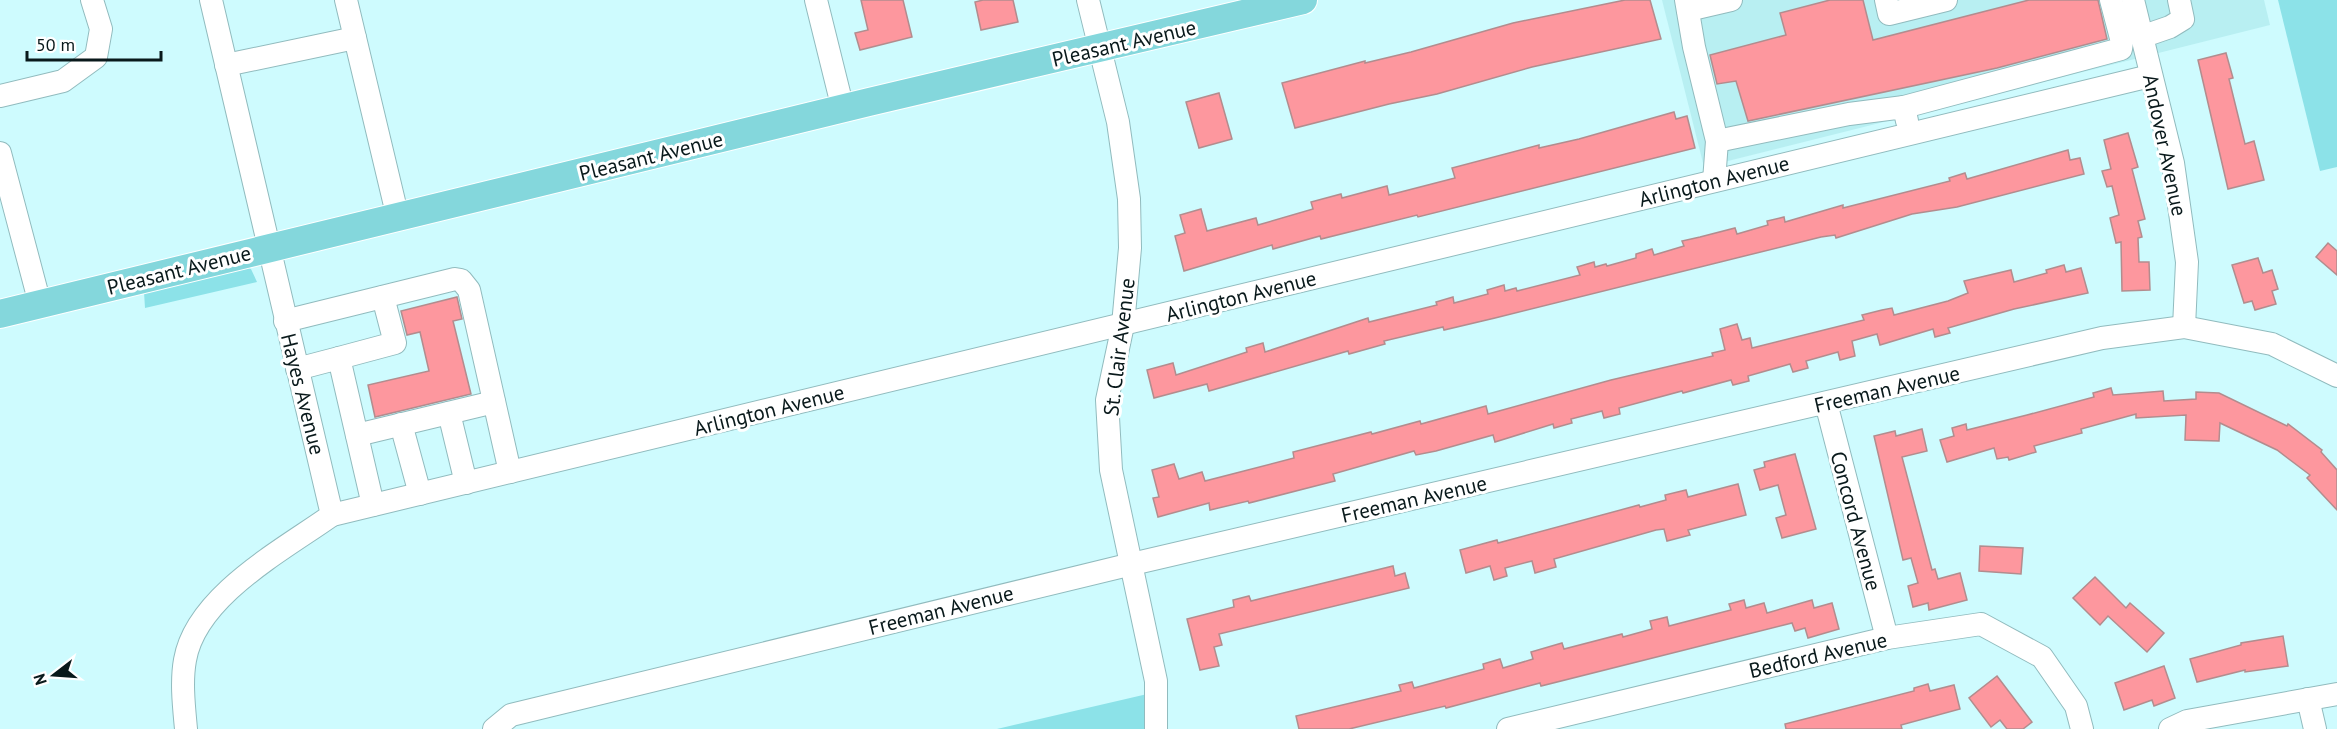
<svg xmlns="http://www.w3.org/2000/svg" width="2337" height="729" font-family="'PT Sans',sans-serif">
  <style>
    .built { fill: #b8eff2 }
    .green { fill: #8ce2e8 }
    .building { fill: #fd979e; stroke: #b28c8e; stroke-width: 1.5 }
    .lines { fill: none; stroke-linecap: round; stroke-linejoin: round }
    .minor-casing { stroke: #91bbbe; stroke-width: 24 }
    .major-casing { stroke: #fff; stroke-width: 30 }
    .minor { stroke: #fff; stroke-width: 22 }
    .major { stroke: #84d7dc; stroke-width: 28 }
    .labels { text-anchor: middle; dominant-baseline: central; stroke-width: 6; stroke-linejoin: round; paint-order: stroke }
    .street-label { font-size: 21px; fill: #09191b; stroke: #fff }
  </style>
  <rect width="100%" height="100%" fill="#cefbfe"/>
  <path class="built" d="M1662,0h602l6,25 -566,142z"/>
  <g class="green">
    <path d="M2278,0h59v167l-17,4z"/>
    <path d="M247,267l4,2 6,13 -112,26 -1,-16z"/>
    <path d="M1156,692v37h-159z"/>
  </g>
  <g class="building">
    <path d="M861,0h42l9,37 -52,13 -5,-17 13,-3z"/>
    <path d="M983,0h30l5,22 -37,8 -6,-28z"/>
    <path d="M1625,0h25l11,39 -129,28 -95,27 -48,10 -94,24 -13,-45 83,-22v2l46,-11 102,-29z"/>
    <path d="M1830,0h33l10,40 156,-40h69l9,39 -110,29 -249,53 -12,-40 -19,3 -7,-29 76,-20 -6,-22z"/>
    <path d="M2226,53l7,25 -4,1 16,65 9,-3 10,39 -36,9 -30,-129z"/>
    <path d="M1219,93l13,46 -33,9 -13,-46z"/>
    <path d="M1674,112l2,7 11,-3 8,32 -277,69 -1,-2 -96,24 -1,-3 -47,13 -1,-4 -88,26 -9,-35 10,-3 -5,-18 21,-6 6,22 49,-13 2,7 55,-16 -2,-7 30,-8 1,4 45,-12 2,9 66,-17 -3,-10 87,-23v3l40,-9z"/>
    <path d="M2128,133l10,34 -6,2 13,50 -7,2 4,16 -4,1 1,24h10l1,28 -28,1 -1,-49 -5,1 -6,-25 9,-3 -7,-29 -5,1 -5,-16 9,-2 -7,-29z"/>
    <path d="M2068,150l2,10 10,-2 4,16 -127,33 -45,7 -76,24 -1,-3 -14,2 -326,81 -51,12 -1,-3 -59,14 1,3 -36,10 -1,-3 -139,40 -2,-7 -53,14 -7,-28 26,-7 3,12 71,-23 -1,-4 17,-5 2,9 103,-34 1,4 68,-17 -1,-3 17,-5 1,6 34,-9 -1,-4 17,-5 1,6 11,-3 1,3 63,-16 -3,-8 17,-5 1,5 11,-3 1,2 29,-8v-4l16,-5 2,6 30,-9 -2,-5 18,-4 35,-9 2,6 31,-9 -1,-4 17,-4 1,5 58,-17v3l107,-27 -1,-3 16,-5 2,6z"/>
    <path d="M2328,243l9,8v24l-21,-18z"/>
    <path d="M2258,258l5,15 9,-3 6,19 -6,2 4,13 -21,6 -3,-9 -8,2 -12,-38z"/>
    <path d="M2064,265l2,7 15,-4 7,25 -74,16 -66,19 2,5 -15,4 -2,-8 -53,16 -3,-11 -25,7 3,15 -15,4 -2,-8 -32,9 2,7 -15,4 -3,-8 -42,12 1,5 -16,4 -2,-5 -48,13 -1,-2 -63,17 1,6 -16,4 -2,-7 -31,8 1,4 -18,5 -1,-4 -58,18 -2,-7 -57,16 -20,4 -2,-4 -81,23 2,7 -86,22 -1,-2 -38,9 -1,-7 -51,14 -5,-19 6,-1 -7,-27 22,-6 5,15 23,-7 3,9 89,-23 -1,-6 78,-20 1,2 48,-13 1,3 65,-18 2,8 123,-34 102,-24 -1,-3 13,-3 -5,-21 17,-5 5,16 8,-2 2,10 112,-28 -2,-5 20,-5 10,-2 2,7 54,-14 20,-8 -4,-12 47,-11 3,12 33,-9 -1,-3z"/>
    <path d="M457,297l5,22 -9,2 18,73 -96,23 -7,-32 61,-14 -9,-39 -13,3 -6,-24z"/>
    <path d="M2111,388l2,7 50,-4 1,10 32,-2v-7l23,1 68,33 1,-2 34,26 -1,2 16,18v40l-30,-32 3,-3 -33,-25 -57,-27 -1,18 -34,-1 1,-25 -50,3v-4l-55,15 1,4 -48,13 2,6 -27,8 -1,-3 -11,2 -3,-11 -47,14 -7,-22 14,-4 -2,-8 14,-4 1,6 60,-15 67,-18 -1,-4z"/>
    <path d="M1922,429l5,22 -25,6 30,113 3,-1 3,10 22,-6 7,27 -38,10 -1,-7 -15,4 -5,-21 10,-3 -7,-25 -8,2 -29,-124 21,-5 1,5z"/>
    <path d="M1795,454l21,75 -34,9 -6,-20 10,-3 -8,-30 -18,5 -6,-20 11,-3 -1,-5z"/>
    <path d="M1738,484l8,31 -58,15 2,5 -23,6 -3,-12 -8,1 -102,29 2,8 -21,6 -3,-12 -27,7 2,8 -13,4 -4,-14 -24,7 -6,-23 37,-10 1,3 141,-38 1,2 26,-7 -1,-5 21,-5 2,7z"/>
    <path d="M1980,546l43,2 -2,26 -42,-3z"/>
    <path d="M1393,566l2,10 10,-3 4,15 -190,46 3,11 -8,2 5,19 -19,4 -13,-51 47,-12 -1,-7 16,-4 2,5z"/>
    <path d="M2095,577l31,31 4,-5 34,30 -17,19 -39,-36 -8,9 -27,-27z"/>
    <path d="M1744,600l2,8 18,-5 3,10 45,-13 2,8 18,-5 7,26 -31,9 -3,-10 -10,3 -3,-8 -251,63 -1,-3 -94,25 -1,-2 -96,23h-50l-3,-13 105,-25 -2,-6 13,-3 2,6 70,-19 -1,-5 17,-5 3,9 30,-9 -2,-7 31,-9 2,6 58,-15 1,3 29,-8 -2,-8 17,-4 2,9 62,-16 -2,-6z"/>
    <path d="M2283,636l5,30 -43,6v-2l-48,12 -7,-23 51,-14v-2z"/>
    <path d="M2164,666l11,32 -21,8 -2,-6 -28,10 -9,-27z"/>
    <path d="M1997,676l35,46 -9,7h-16l-7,-9 -9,7 -22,-29z"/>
    <path d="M1928,684l2,7 24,-6 6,24 -59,16 1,4h-116l-1,-5 129,-33v-3z"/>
  </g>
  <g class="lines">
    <g class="minor-casing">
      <g id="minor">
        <path d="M346,0l52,218"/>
        <path d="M816,0l27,109"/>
        <path d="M1088,0l30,122 11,77 1,49 -7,77 -16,75 4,70 45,211v48"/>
        <path d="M1686,0l8,47 23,94 -3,40"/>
        <path d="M1886,0l3,14 57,-14"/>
        <path d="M2133,0l40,163 14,99 -3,65"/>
        <path d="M1688,10l43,-10"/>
        <path d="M2141,37l29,-10 13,-8 -4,-19"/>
        <path d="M226,65l129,-27"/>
        <path d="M0,96l63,-15 33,-24 5,-28 -9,-29"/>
        <path d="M1904,107l217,-58 1,-7 -11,-42"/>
        <path d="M1717,141l132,-27 55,-7 3,14"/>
        <path d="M0,153l40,151"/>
        <path d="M285,321l170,-42 6,1 8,10 41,182"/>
        <path d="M297,369l42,-11"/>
        <path d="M1826,403l61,235"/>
        <path d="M449,413l17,70"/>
        <path d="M401,424l19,70"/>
        <path d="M357,435l137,-33"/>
        <path d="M373,505l-34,-147 56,-15 -12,-46"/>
        <path d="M332,515l1818,-439"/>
        <path d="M2308,699l7,30"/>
        <path d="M186,729c-2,-22 -5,-47 -1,-69 11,-64 98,-110 147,-145l-121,-515"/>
        <path d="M494,729l17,-14 621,-151 970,-226 82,-11 88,17 65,32"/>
        <path d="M1508,729l379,-91 94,-14 61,33 34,49 6,23"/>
        <path d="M2170,729l17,-8 150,-27"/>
      </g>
    </g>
    <g class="major-casing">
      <path id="major" d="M0,314l869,-212 434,-102"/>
    </g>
    <use href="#minor" class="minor"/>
    <use href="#major" class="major"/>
  </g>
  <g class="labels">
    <g class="street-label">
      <text transform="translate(1124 43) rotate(-13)">Pleasant Avenue</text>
      <text transform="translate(2165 145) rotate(78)">Andover Avenue</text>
      <text transform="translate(651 156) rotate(-14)">Pleasant Avenue</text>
      <text transform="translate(1714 181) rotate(-14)">Arlington Avenue</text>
      <text transform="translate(179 270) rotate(-14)">Pleasant Avenue</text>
      <text transform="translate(1241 296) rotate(-14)">Arlington Avenue</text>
      <text transform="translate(1119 347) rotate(-83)">St. Clair Avenue</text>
      <text transform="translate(1887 389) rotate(-13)">Freeman Avenue</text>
      <text transform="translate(303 394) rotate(76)">Hayes Avenue</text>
      <text transform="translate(769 410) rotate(-14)">Arlington Avenue</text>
      <text transform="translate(1414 499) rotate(-13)">Freeman Avenue</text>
      <text transform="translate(1856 521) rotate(75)">Concord Avenue</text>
      <text transform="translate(941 610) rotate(-14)">Freeman Avenue</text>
      <text transform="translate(1818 655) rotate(-13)">Bedford Avenue</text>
    </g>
  </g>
  <g transform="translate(54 675) rotate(253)" stroke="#ffffff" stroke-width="4.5" paint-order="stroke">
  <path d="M0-4.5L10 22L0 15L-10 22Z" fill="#09191b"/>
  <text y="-9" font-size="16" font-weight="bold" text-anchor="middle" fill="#09191b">N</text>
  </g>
  <path d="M27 51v9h134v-9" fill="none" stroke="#09191b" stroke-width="3"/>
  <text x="36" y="51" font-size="18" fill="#09191b" stroke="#ffffff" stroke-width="4.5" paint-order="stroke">50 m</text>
</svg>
